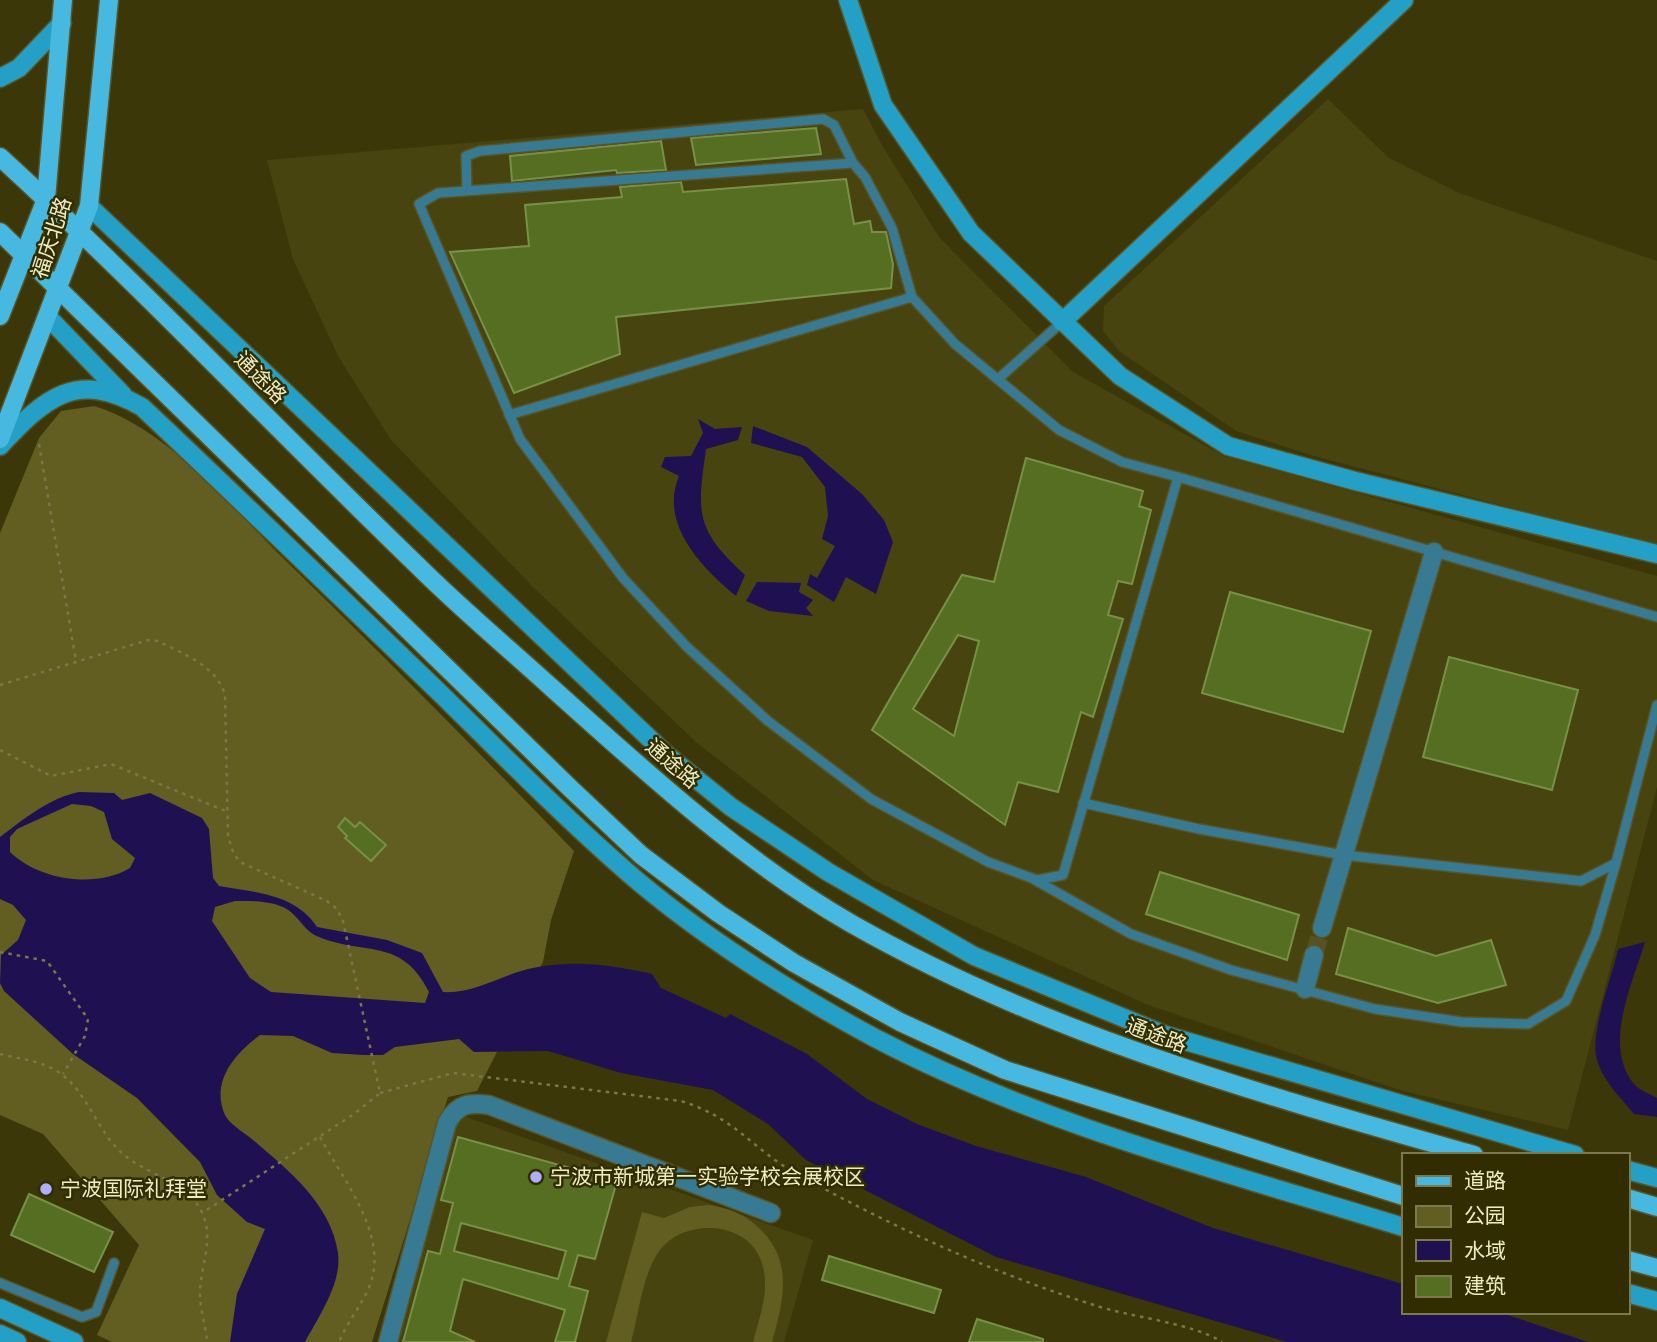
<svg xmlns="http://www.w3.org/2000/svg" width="1657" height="1342" font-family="'Sofia Sans Condensed','Noto Sans SC',sans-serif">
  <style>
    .built { fill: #48440f }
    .green { fill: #625d21 }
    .water { fill: #1f1151; fill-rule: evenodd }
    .building { fill: #566e21; stroke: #789146; stroke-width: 2; fill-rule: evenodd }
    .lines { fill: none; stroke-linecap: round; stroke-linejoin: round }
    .street-tunnel { stroke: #565224; stroke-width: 18; stroke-dasharray: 18 9; stroke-linecap: butt }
    .lane-casing { stroke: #585426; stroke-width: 12 }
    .street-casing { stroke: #585426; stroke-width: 21 }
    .secondary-casing { stroke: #585426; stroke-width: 21 }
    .primary-casing { stroke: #585426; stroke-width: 21 }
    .path { stroke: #7a774a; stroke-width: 2.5; stroke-dasharray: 3.5 5; stroke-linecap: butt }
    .lane { stroke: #387a92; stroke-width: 9 }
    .street { stroke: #387a92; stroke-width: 18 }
    .secondary { stroke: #249fc5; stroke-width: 18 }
    .primary { stroke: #47b9e0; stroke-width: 18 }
    .poi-dot { fill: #b0aefa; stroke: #312d00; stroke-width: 2.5 }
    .labels { text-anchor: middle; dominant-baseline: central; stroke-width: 5; stroke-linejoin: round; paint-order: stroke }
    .street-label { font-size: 21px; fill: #eeecc3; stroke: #312d00 }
    .poi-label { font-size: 21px; fill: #eeecc3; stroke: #312d00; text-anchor: start }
  </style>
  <rect width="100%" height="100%" fill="#3b3708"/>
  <g class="built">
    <path d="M1328,99l61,59 70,35 198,68v285l-343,-90 -78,-25 -117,-80 -16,-20 1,-25z"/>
    <path d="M863,109l19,36 57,92 134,135 151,84 433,120v211l-89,343 -165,-39 -255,-86 -275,-125 -177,-138 -163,-155 -142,-147 -53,-84 -45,-97 -26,-99z"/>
    <path d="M455,1113l358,127 -29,102h-392z"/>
  </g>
  <g class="green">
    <path d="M94,406c73,22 134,98 188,151 99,96 196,194 292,294l-23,69 -8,42 -66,129 -29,6 -76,245h-260l-15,-7 42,-90 -96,-111 -43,-19v-582l39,-95 22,-27z"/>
    <path d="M708,1205c22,3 37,9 53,25 33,33 22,72 11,112h-19c7,-27 19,-56 7,-84 -16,-38 -77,-39 -100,-8 -18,24 -21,64 -29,92h-25l36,-130 22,6 26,-11z"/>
  </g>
  <g class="water">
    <path d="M698,419l17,10 27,-2 -4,13 -32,9c-9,65 -11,80 39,126l-9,21c-35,-29 -77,-72 -57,-120l-18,-9 4,-10 26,-1 12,-23z"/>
    <path d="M753,426l54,21 55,47 22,26 9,22 -17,52 -30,-17 -12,25 -27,-17 3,-11 7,4 18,-32 -13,-7 6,-23 -3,-29 -23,-30 -51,-14z"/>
    <path d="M757,582l44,1 -2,9 14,8 -7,8 7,8 -44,-5 -23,-10z"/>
    <path d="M79,792l35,1 8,7 28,-7 52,25 7,11 4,49 6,8c35,6 77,8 98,41l70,13 35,13 21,39c34,2 62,-20 95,-25 39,-7 76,-2 114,7l9,14 65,30 4,-4 77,40 60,45 50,25 59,22 110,31 127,51 190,56v28h96l89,30h-301l-291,-85 -190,-97 -38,-36 -55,-34 -92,-17 -73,-22 -74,1 -15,-13 -64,8 -12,8h-20l-31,-2 -39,-17 -33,-1c-24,18 -50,46 -35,80 4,9 20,18 28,25 35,30 78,64 85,113 4,30 -19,63 -33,89h-75l7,-48 28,-65 -18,-7 -30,-27 -17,-33 -63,-64 -64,-44 -69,-63 -4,-8 1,-28 17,-15 8,-20 -13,-15 -13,-6v-62c24,-18 49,-39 79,-45zM72,804l19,2 13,6 8,27 23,19 -5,10c-35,21 -91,12 -120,-16v-15l7,-8zM235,901c17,0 43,-1 57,12 10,9 14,19 27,24 47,19 83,0 110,55l-4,11 -154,-11 -21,-14 -38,-57 3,-14z"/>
    <path d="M1645,942c-12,41 -43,103 -11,142 5,6 16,10 23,14v19l-23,-3c-13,-16 -31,-33 -37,-54 -8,-27 15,-82 21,-111z"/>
  </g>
  <g class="building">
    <path d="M816,128l5,26 -125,11 -5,-27z"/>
    <path d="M661,141l5,29 -49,3 -1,-3 -104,11 -2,-25z"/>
    <path d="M846,179l8,45 16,-3 2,11h14l7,32 -2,24 -275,29 4,37 -106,39 -64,-141 79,-6 -4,-41 97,-8 -2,-10 61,-5 2,10z"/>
    <path d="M1026,458l117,33 -4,15 12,4 -19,74 -14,-3 -10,34 15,4 -30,98 -12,-5 -23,80 -40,-10 -13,43 -133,-95 90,-155 32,7zM958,635l21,6 -25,95 -41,-27z"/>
    <path d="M1230,592l141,39 -28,101 -141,-39z"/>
    <path d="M1449,657l129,33 -26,100 -129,-33z"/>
    <path d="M345,818l10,9 5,-5 26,23 -15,16 -26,-23 2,-2 -9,-9z"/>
    <path d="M1160,872l139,43 -12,45 -141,-46z"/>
    <path d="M1348,928l88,28 55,-16 15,45 -68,18 -102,-29z"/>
    <path d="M458,1137l159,44 -22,78 -17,-4 -9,31 19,5 -13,51h-20l10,-32 -102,-31 -13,52 25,11h-72l25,-91 12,3 13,-51 -12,-3zM461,1223l105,28 -8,28 -104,-28z"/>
    <path d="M29,1194l84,38 -19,40 -83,-37z"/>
    <path d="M829,1256l112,34 -7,23 -112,-33z"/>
    <path d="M977,1319l66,20v3h-74z"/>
  </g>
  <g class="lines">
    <path class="street-tunnel" d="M1314,955l8,-27"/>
    <g class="lane-casing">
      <g id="lane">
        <path d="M467,191l-1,-35 14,-5 343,-32 11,6 19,38 12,14 27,51 20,69 43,47 104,86 63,32 56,15 -115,398 -26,5 -49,-18 -117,-63 -103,-78 -81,-74 -64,-69 -103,-139 -101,-235 19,-11 415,-30"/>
        <path d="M998,379l64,-57"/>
        <path d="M509,415l403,-118"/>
        <path d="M1178,477l479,140"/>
        <path d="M1083,803l116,26 144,26 238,26 35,-18 41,-158"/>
        <path d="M1035,880l96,54 100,36 144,39 87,13 66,2 38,-23 29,-66 21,-72"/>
        <path d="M0,1283l82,34 14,-5 18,-49"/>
      </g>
    </g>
    <g class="street-casing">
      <g id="street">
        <path d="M1322,928l112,-376"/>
        <path d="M1305,989l9,-34"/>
        <path d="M388,1342l59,-219c10,-19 22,-21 42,-18l282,108"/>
      </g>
    </g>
    <g class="secondary-casing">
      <g id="secondary">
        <path d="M848,0l35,105 88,128 149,143 108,70 127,35 302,73"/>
        <path d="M0,78l19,-10 43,-45"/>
        <path d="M89,206l579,550 63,51 97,65 146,84 191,79 410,120"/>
        <path d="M48,317l75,78"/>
        <path d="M1062,322l342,-322"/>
        <path d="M0,446c45,-48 76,-77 142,-39 101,95 200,192 300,288 60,59 120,120 184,176 71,62 165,122 249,167 166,87 350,134 528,189"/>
        <path d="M1627,1170l30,8"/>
        <path d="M1627,1293l30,8"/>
        <path d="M0,1308l74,34"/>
        <path d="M0,1334l17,8"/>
      </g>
    </g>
    <g class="primary-casing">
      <g id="primary">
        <path d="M0,157c143,131 277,273 417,408 43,43 90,82 135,123 95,85 189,172 300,236 195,111 408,170 622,231"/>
        <path d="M0,232l570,556 71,67 77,58 76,50 106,59 105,48 398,126"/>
        <path d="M0,316l46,-117 17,-199"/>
        <path d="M0,439l89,-233 20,-206"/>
        <path d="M1627,1198l30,9"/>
        <path d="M1627,1260l30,8"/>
      </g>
    </g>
    <g class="path">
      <path d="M39,444l37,217"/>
      <path d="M0,685l148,-45 10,1c25,13 59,25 67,54l3,141 6,19 8,8 85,38 10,8 6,12 37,172 -26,21 -152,99"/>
      <path d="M0,750l51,26 60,-12 117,48"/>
      <path d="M0,952l47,9 41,58 -3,17 -22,38"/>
      <path d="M0,1054c20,5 44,7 61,20 27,19 37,59 62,80 25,22 66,27 80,61 11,25 -3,53 -3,79 0,16 6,32 7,48"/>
      <path d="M380,1093l73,-20 228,28c55,17 71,48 116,73 94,52 195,99 297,131 35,12 99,18 128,37"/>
      <path d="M320,1137c23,43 69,98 50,148 -8,20 -23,37 -31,57"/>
    </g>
    <use href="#lane" class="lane"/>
    <use href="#street" class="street"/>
    <use href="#secondary" class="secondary"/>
    <use href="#primary" class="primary"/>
  </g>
  <g class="poi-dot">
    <circle cx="536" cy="1177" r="7"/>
    <circle cx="46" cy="1189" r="7"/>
  </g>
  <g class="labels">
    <g class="street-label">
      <text transform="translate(52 238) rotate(-72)">福庆北路</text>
      <text transform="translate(260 378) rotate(45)">通途路</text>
      <text transform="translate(672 764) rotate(41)">通途路</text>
      <text transform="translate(1156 1036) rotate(20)">通途路</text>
    </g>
    <g class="poi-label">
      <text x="550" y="1177">宁波市新城第一实验学校会展校区</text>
      <text x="60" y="1189">宁波国际礼拜堂</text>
    </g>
  </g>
  <rect x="1402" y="1153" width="228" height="161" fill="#312d00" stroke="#7d794e" stroke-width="2"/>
  <rect x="1416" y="1176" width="35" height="10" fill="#47b9e0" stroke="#7d794e" stroke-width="2"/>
  <text x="1464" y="1188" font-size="21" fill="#eeecc3">道路</text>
  <rect x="1416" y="1206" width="35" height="21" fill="#625d21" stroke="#7d794e" stroke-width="2"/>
  <text x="1464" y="1223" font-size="21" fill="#eeecc3">公园</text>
  <rect x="1416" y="1240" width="35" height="21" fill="#1f1151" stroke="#7d794e" stroke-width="2"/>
  <text x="1464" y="1258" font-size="21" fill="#eeecc3">水域</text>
  <rect x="1416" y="1276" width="35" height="21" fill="#566e21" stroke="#7d794e" stroke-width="2"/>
  <text x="1464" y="1293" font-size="21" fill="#eeecc3">建筑</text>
</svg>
